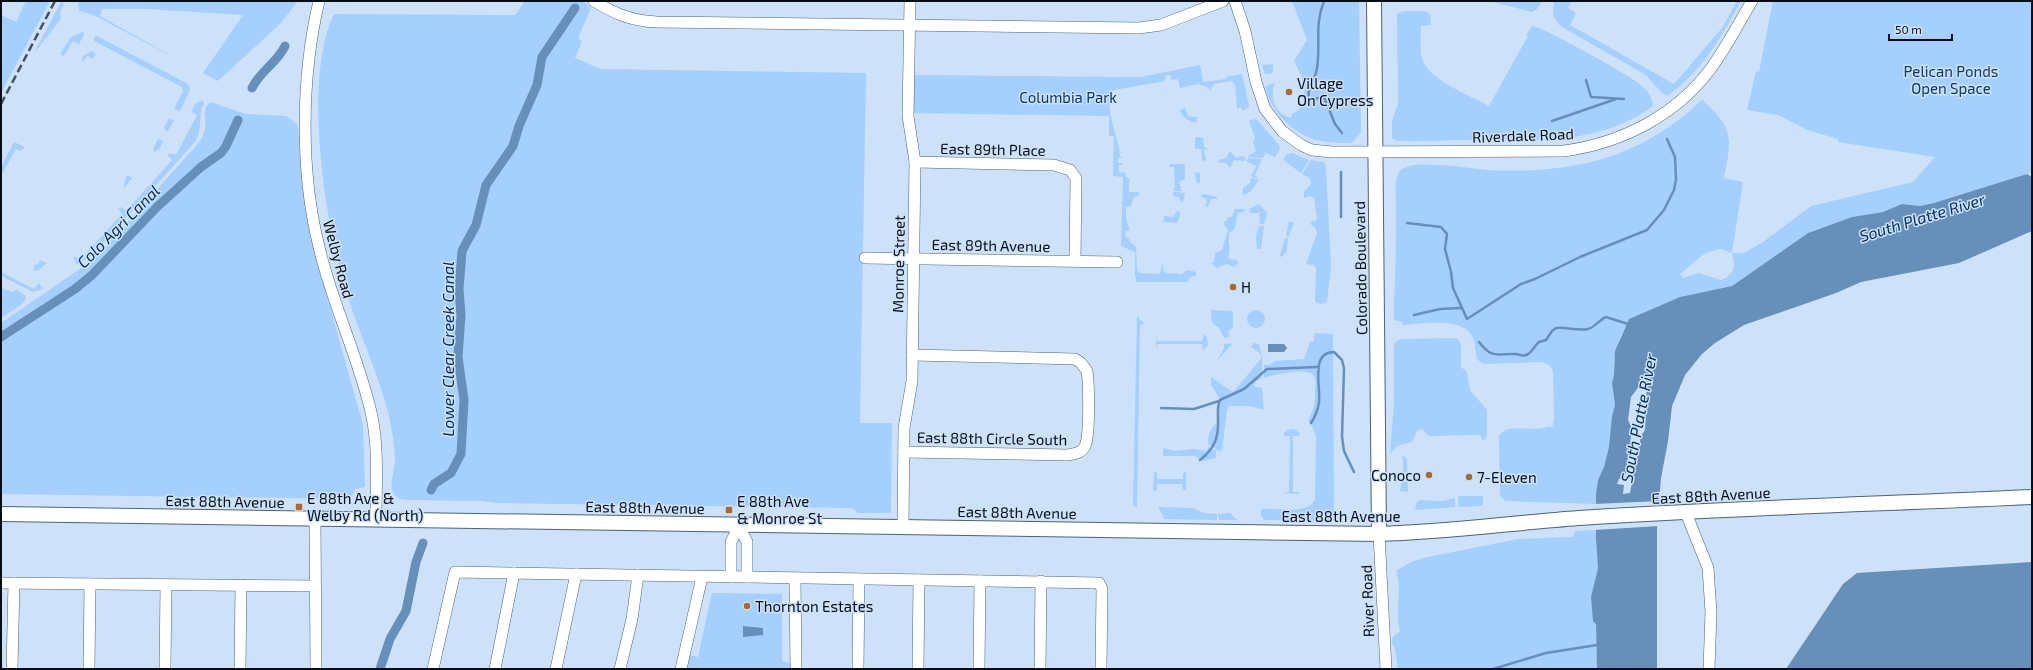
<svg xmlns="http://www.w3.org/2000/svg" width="2033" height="670" font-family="'Exo 2',sans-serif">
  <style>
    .green { fill: #a5cffc; fill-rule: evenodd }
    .water { fill: #668fba; fill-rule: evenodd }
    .pier { fill: #cde2f9 }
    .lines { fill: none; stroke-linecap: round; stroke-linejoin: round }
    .stream { stroke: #668fba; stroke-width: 2.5 }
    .canal { stroke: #668fba; stroke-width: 9 }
    .minor-casing { stroke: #4b627c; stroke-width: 12 }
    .major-casing { stroke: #4b627c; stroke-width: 16 }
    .minor { stroke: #fff; stroke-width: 11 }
    .major { stroke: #fff; stroke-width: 14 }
    .rail { stroke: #455160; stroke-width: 2.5; stroke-dasharray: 8 4; stroke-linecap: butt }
    .poi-dot { fill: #a96931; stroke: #cde2f9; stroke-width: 1.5 }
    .labels { text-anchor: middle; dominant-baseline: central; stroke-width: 3; stroke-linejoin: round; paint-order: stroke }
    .park-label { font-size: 15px; fill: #0b3963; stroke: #cde2f9 }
    .poi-label { font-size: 15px; fill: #050d17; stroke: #cde2f9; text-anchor: start }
    .street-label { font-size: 15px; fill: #050d17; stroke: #cde2f9 }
    .water-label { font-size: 16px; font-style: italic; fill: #002c55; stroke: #cde2f9 }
  </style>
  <rect width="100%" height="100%" fill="#cde2f9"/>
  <g class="green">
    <path d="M26,1h24l-49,92v-78l15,7z"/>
    <path d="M78,1h220l-18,23 -62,57 -15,-8 40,-58 -96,-6h-45l-2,7 84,47 -90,-48 -15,-4z"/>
    <path d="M525,1h58l8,7 -13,30 4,3 -7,17 26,11 265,4 -6,350h32l-1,87 -1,3h-32l-5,-5 -355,-5 -18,-2 -71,-1c-8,0 -14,-2 -17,-10 -2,-9 3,-21 3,-30 -1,-23 -6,-49 -14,-71 -11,-35 -27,-69 -37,-105 -20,-68 -41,-206 -10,-270l181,1z"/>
    <path d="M1292,1h67l2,132 -10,10c-12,0 -23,0 -34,-3 -25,-7 -47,-29 -52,-54l10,-3c-6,14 0,31 16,35l1,-4 7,-4c10,-21 5,-30 -5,-49l13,-21z"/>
    <path d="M1490,1h52l-5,8 -5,3z"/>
    <path d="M1554,1h18l-4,7 8,5 -6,12 104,59 48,-56 15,-27h4c-20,36 -39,71 -74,95l-6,-4 -15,-17 -86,-49 -7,-11z"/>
    <path d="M1773,1h259v171l-21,8 -77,23 -14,3 -18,-2 -19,8 -31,5 -44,16 -76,53 -52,11 -51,22 -9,18 -6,23v15l-2,8 3,22 -3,11 -3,31 -5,20 -6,13 -2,24 -92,-3 -2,-4h-2l-1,-61c7,-14 37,-3 51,-10l2,2 2,-8 -1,-49 -4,-6 -8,-3 -57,2c-9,-4 -8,-10 -9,-18 -3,-32 -50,-22 -72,-21l-1,-3 -8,-2c-1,-13 1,-28 1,-42 1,-25 1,-51 1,-76 0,-9 -2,-22 3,-30 10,-15 72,-3 89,-2 84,4 152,-11 214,-70 32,28 30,38 22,78l19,4 -11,71h12l19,-11 48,-36 102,-24 22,-25 -97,-15v-3l-31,-9 -29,-15 -31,-5 9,-39 3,1zM1721,249l11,4c4,13 2,22 -11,27l-22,-7 -16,5 -3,-4c15,-11 21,-23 41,-25z"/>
    <path d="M61,2l3,2 -4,8 1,7 -25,32 1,-4z"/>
    <path d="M1425,11l5,3 1,11 -10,1c0,11 -2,24 2,35 7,19 48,35 66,45l39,-70 -2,-1 6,-9c9,0 101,51 109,59 6,5 12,13 12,21 -56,42 -131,34 -197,34 -16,0 -47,3 -61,0l-3,-2v-17l6,-17 -1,-91 9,-2z"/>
    <path d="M83,32l1,3 -5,9 -6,-3 -9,15 -4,-2 11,-17z"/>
    <path d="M97,36l91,48 2,6 -10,21 -6,-2 9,-18 -1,-4 -88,-46v-4z"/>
    <path d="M92,51l4,3 -3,5 -6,-3 -3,5 -2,-1 1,-4z"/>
    <path d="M1273,64v9l-8,1 -3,-9z"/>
    <path d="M1200,65l3,17 23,-3v-2l16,-3 7,31 -1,3 -6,3 -1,-4 -4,2 -2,-24 -3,-4 -18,3 -4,7 -2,-4 -10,-3 -18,4 -2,-9 -6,1 -2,-5 -5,1v5l-51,9c-13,13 6,50 6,66l2,2h-4v5h4l1,2h-4v8l6,-1 1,5 5,3 -2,1v11h9l2,3 -6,2 -3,9 -5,1v11l4,13h-4l-1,6 4,1 1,4 6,5 1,23 3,3 20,1 3,-14v10l3,3 16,1 5,-4 9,2v4l-6,1 -2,5h-52v-5h-1v-25l-14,-6 2,-69 -10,-1 1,-40h-5v-20l-201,-3 1,-38 232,2z"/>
    <path d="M202,100l2,3c-7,13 0,25 -9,39l-99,109 -19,14 -4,-8h3l4,3 42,-46 -4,-6 3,-1 5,4 46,-51 -4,-4 1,-3 7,2 21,-40 -6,-3 5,-9z"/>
    <path d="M211,102l35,12 40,2 11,8 1,3 4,57 13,69 48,172 2,62 -10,2 -4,10 -350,-5v-171l86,-59 12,-10 97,-108c4,-5 8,-11 9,-17 2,-10 -4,-21 6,-27z"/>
    <path d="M1185,108l3,8 9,1v5c-7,1 -15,-5 -17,-12z"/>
    <path d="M169,118l5,3 -7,11 -3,-4z"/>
    <path d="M1254,119l4,2 21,24 1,4 -5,8 -9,-4 -3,5 -16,-1 9,-6 -3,-9 2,-4 -6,-17z"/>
    <path d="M1198,137l5,1 1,9 4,2 -4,1 2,10 -4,1 -1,-12h-6v-11z"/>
    <path d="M158,139l5,2 -3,7 -5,4 -2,-3z"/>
    <path d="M14,142l11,5 -4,4 -5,-2 -15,27v-9z"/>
    <path d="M1230,151l6,7 7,-2 3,2 -2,3 -10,-1 -4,8 -4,-5h-7l-1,-3 8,-2z"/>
    <path d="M1292,153l17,7 -8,13 -18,-13 4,-6z"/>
    <path d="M1249,158l13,1 -7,16 4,4 -8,-3 5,-10 -10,-5z"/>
    <path d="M1311,160l13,2 2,6 5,98 -4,36 -6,2 -6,-2 1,-34 -3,-3 -7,-1 11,-31 -2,-6 -4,-2v-3l6,-2 -3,-22 -5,-2 -5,2v-6l7,-8c1,-7 -4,-7 -9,-10z"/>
    <path d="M1169,164h16v15l-6,3 3,9h-9l2,-4 -1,-20h-5z"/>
    <path d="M1195,172l5,1v10l5,2 -9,-3z"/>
    <path d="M127,175l5,3 -7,9h-2z"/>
    <path d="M1251,177l8,3 -9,12 -7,3v-7l7,-5z"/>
    <path d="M1173,192l12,1 -2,9 -3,-1 -1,-4 -6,-1z"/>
    <path d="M1203,194l14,3v2h-6l-3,8 -3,-1 2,-6 -6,-4z"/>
    <path d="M1259,204l8,9 -3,11h-4l-1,-11h-9l-1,-4z"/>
    <path d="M1235,209h10l-1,3 -6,1 -4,17 -5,3c-1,9 2,16 -1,24l2,2 7,1 1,3 -4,4 -7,-3 -11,4 -5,-5 3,-1 1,-9 7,-3 6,-20 -5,-7 4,-3 1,-3h4z"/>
    <path d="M1177,211l4,1 -4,11 -14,-1 1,-6 9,1z"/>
    <path d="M1289,221l5,2 -6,14 -2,-1z"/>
    <path d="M1259,226h5l-3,23h-4l-1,-12z"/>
    <path d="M1285,238h3l-1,13 -5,6 -2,-1z"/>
    <path d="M40,260l7,3 -10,8 -4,-1 2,-6 3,1z"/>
    <path d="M1,272l33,17 5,-6 4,6 -10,3 -32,-16z"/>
    <path d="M1,288l12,4 3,-3 9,6 1,3 -5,7 -20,13z"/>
    <path d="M1211,310l22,1v17l-5,3 2,6 -6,1 -5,-10 -7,-5z"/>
    <circle cx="1256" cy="319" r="9"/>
    <path d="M1137,316l7,8 -4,1 -3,182 -4,-1z"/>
    <path d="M1156,333l1,8h45l2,-7 3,3 1,8 -5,6 -1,-7h-45l-1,7z"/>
    <path d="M1314,333l19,1 1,187 -70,-1 -3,-4v-7c15,-2 48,7 54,-10l1,-63 -5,-12c14,-16 8,-38 8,-57l-46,1 -9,2v-5h6l5,-4 29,-2 6,-17 4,-1z"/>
    <path d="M1452,338l6,1 3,6v22l6,5 3,18 17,20v27l-4,4 -3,-6 -51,1 -7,-7 -5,2 -5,11 -15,4 -7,8 4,-50v-60l4,-4 4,-1z"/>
    <path d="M1233,343l-16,18 7,-13v-4z"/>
    <path d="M1254,343l5,1 3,12v22l-6,3 -2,5 8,2 2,22 -14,-4h-21l-2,4 -5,41 -5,-1 -9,-6c1,-16 2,-13 11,-24l-1,-12 2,-9 -9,-14v-8l22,15 28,-33v-5l-10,-7z"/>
    <path d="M1316,368c6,12 4,44 -6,54l-2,-1c6,-11 7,-18 7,-30 0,-5 2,-12 -2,-16 -7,-8 -40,0 -49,3v-5l6,-4z"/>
    <path d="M1290,429l6,1 4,4v2h-7v56h6v2l-17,-1 7,-1 1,-56h-6v-3z"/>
    <path d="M1208,447l8,4v7l-14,3 -7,-5h-32v-8l12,3 18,-2 14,2z"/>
    <path d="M1404,456l3,3 1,33 -8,-1c2,-6 5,-28 2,-34z"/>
    <path d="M1154,472h3v7h26v-6l3,-1v18h-3l-1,-6h-25v6l-4,1z"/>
    <path d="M1458,496h25v8l-2,2 -22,1z"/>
    <path d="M1455,498v9l-40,3 2,-8 3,-2 22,1z"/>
    <path d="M1158,507l35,1 11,5 13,1v6l-53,-1 -1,-4z"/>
    <path d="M1230,513l7,7h-18l-1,-6z"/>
    <path d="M1596,530l2,38 -7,29 5,27 1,45h-199l-3,-20 -3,-6 1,-6 7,-6c-6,-19 3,-41 -4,-60l15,-9 12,-4 95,-19 55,-2 2,-6z"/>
    <path d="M712,593l70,1v67l8,2 1,6h-106l4,-14 9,2z"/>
  </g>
  <g class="water">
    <path d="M2027,174l5,3v54l-73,32 -98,19 -25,11 -92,32 -29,18 -13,11 -17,21 -13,31 -4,35 -7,37 -4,50v141h-60l-1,-45 -3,-3 -2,-24 7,-29 -2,-30v-44l2,-14 6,-13 5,-20 3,-31 3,-11 -3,-22 2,-8 1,-24 14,-32 51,-22 52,-11 76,-53 44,-16 31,-5 19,-8 18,2 14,-3zM1647,383l-2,47 -4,6 -11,57 -7,1 1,-9 -7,-1 2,-5 7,-5 6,-45 -4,-9 3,-23 9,-12z"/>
    <path d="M1268,344h16l3,4 -3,4h-16z"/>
    <path d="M2032,562v107h-246l57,-85 14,-11z"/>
    <path d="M743,626l20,2v7l-20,2z"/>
  </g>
  <path class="pier" d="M1660,501l-1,25 -65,4v-26z"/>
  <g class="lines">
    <g class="stream">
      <path d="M1324,1c-10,25 -3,42 -7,67 -1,11 -11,20 -8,32l15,-3 11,27 7,9"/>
      <path d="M1586,80l5,17 33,2"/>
      <path d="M1552,121l64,-22"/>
      <path d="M1341,172v45"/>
      <path d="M1407,223l34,4 6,7 -2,15 6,23 2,16 14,31 54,-35 14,-5 45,-22 67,-27 17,-20 10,-20 2,-11 -1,-22 -8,-18"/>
      <path d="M1414,315l26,-6 21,-1"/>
      <path d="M1479,342c14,18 18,11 37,12 5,1 8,3 12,0 4,-2 7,-9 11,-12l7,-2 6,-9 4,-3c11,-1 21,3 32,1 6,-1 11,-9 18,-12l22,7"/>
      <path d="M1161,408l33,1 25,-8"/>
      <path d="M1311,423c4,-6 7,-13 8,-21 2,-16 -9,-50 15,-50l8,8 2,8 -2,69 2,14 10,21"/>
      <path d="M1200,460c14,-11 19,-22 18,-41 0,-6 -1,-13 2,-19l24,-11 23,-20 50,-2"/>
      <path d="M1493,669l53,-16 51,-8"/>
    </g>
    <g class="canal">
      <path d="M252,88c9,-18 25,-25 33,-42"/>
      <path d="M1,337l74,-48 17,-14 65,-68 44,-40 20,-14 5,-7 12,-26"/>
      <path d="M431,490l3,-6 17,-11 10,-19 3,-54 -6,-43 3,-42 -2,-26 3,-38 14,-26 10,-40 27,-39 6,-20 18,-41 5,-28 33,-49"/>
      <path d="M380,669l10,-30 16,-28 10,-49 7,-19"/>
    </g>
    <g class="minor-casing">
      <g id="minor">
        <path d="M319,1c-18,76 -19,170 0,246 13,56 39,109 52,165 8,35 5,72 5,108"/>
        <path d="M594,1c21,13 38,20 63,21l482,6 22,-3 62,-24"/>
        <path d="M1235,1l10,30 11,51 9,27 17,22 19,14 11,5 20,2 232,-1c58,-8 113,-36 148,-84 15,-21 27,-44 40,-66"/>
        <path d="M915,162l139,3 16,5 6,8 -1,83"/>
        <path d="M865,258l252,4"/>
        <path d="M904,452l163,3c7,-1 15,-2 18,-9 5,-10 4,-62 2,-75l-6,-8 -6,-4 -163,-4"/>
        <path d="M1686,513l22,55 3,44 -2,57"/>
        <path d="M315,519l1,150"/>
        <path d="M739,526l8,16v35"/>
        <path d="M903,528l1,-100 8,-47 3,-219 -7,-46 2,-115"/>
        <path d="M1379,534l7,135"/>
        <path d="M731,577v-35l8,-16"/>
        <path d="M795,579l1,90"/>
        <path d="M1,583l315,3"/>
        <path d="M12,669l2,-86"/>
        <path d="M89,669l1,-85"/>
        <path d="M165,669l1,-84"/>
        <path d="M240,669l1,-84"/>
        <path d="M433,669l22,-97 644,11 3,6 -1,80"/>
        <path d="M495,669l19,-96"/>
        <path d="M556,669l20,-95"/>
        <path d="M620,669l12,-50 6,-44"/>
        <path d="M681,669l21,-92"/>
        <path d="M858,669l1,-89"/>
        <path d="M918,669l1,-89"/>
        <path d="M979,669l1,-88"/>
        <path d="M1040,669l1,-88"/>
      </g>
    </g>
    <g class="major-casing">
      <g id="major">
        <path d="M1374,1l5,533"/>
        <path d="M1,514l1378,20c67,-2 133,-11 200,-16 151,-10 302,-14 453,-21"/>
      </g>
    </g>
    <use href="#minor" class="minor"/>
    <use href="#major" class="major"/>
    <path class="rail" d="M1,104l54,-103"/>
  </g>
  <g class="poi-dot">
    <circle cx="1289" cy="92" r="4"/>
    <circle cx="1233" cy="287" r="4"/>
    <circle cx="1429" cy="475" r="4"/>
    <circle cx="1469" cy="477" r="4"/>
    <rect x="295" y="503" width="8" height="8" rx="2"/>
    <rect x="725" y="506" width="8" height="8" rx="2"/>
    <circle cx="747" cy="606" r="4"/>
  </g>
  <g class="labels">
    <g class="park-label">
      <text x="1951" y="71">Pelican Ponds<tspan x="1951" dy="17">Open Space</tspan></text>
      <text x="1068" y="97">Columbia Park</text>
    </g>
    <g class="poi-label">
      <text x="1297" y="83">Village<tspan x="1297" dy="17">On Cypress</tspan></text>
      <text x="1241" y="287">H</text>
      <text x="1421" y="475" text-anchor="end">Conoco</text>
      <text x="1477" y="477">7-Eleven</text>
      <text x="307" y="498">E 88th Ave &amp;<tspan x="307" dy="17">Welby Rd (North)</tspan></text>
      <text x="737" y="501">E 88th Ave<tspan x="737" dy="17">&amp; Monroe St</tspan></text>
      <text x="755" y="606">Thornton Estates</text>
    </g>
    <g class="street-label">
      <text transform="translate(1523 135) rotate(-2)">Riverdale Road</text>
      <text transform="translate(993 149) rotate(1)">East 89th Place</text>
      <text transform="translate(991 245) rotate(1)">East 89th Avenue</text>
      <text transform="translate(339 259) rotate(75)">Welby Road</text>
      <text transform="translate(898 264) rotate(-89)">Monroe Street</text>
      <text transform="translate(1360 268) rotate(-91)">Colorado Boulevard</text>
      <text transform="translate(992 438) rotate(1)">East 88th Circle South</text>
      <text transform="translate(1711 495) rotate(-3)">East 88th Avenue</text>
      <text transform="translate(225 501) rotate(1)">East 88th Avenue</text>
      <text transform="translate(645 507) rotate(1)">East 88th Avenue</text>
      <text transform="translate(1017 512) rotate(1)">East 88th Avenue</text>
      <text x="1341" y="516">East 88th Avenue</text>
      <text transform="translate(1367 601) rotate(-92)">River Road</text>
    </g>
    <g class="water-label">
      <text transform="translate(1922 217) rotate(-17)">South Platte River</text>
      <text transform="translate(118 226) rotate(-45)">Colo Agri Canal</text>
      <text transform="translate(447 349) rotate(-90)">Lower Clear Creek Canal</text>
      <text transform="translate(1638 418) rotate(-79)">South Platte River</text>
    </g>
  </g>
  <rect width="2033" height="670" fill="none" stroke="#050d17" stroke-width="4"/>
  <path d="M1889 34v6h63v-6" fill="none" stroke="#050d17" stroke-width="2"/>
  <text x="1895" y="34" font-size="12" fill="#050d17" stroke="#cde2f9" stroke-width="3" paint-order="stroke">50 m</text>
</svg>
